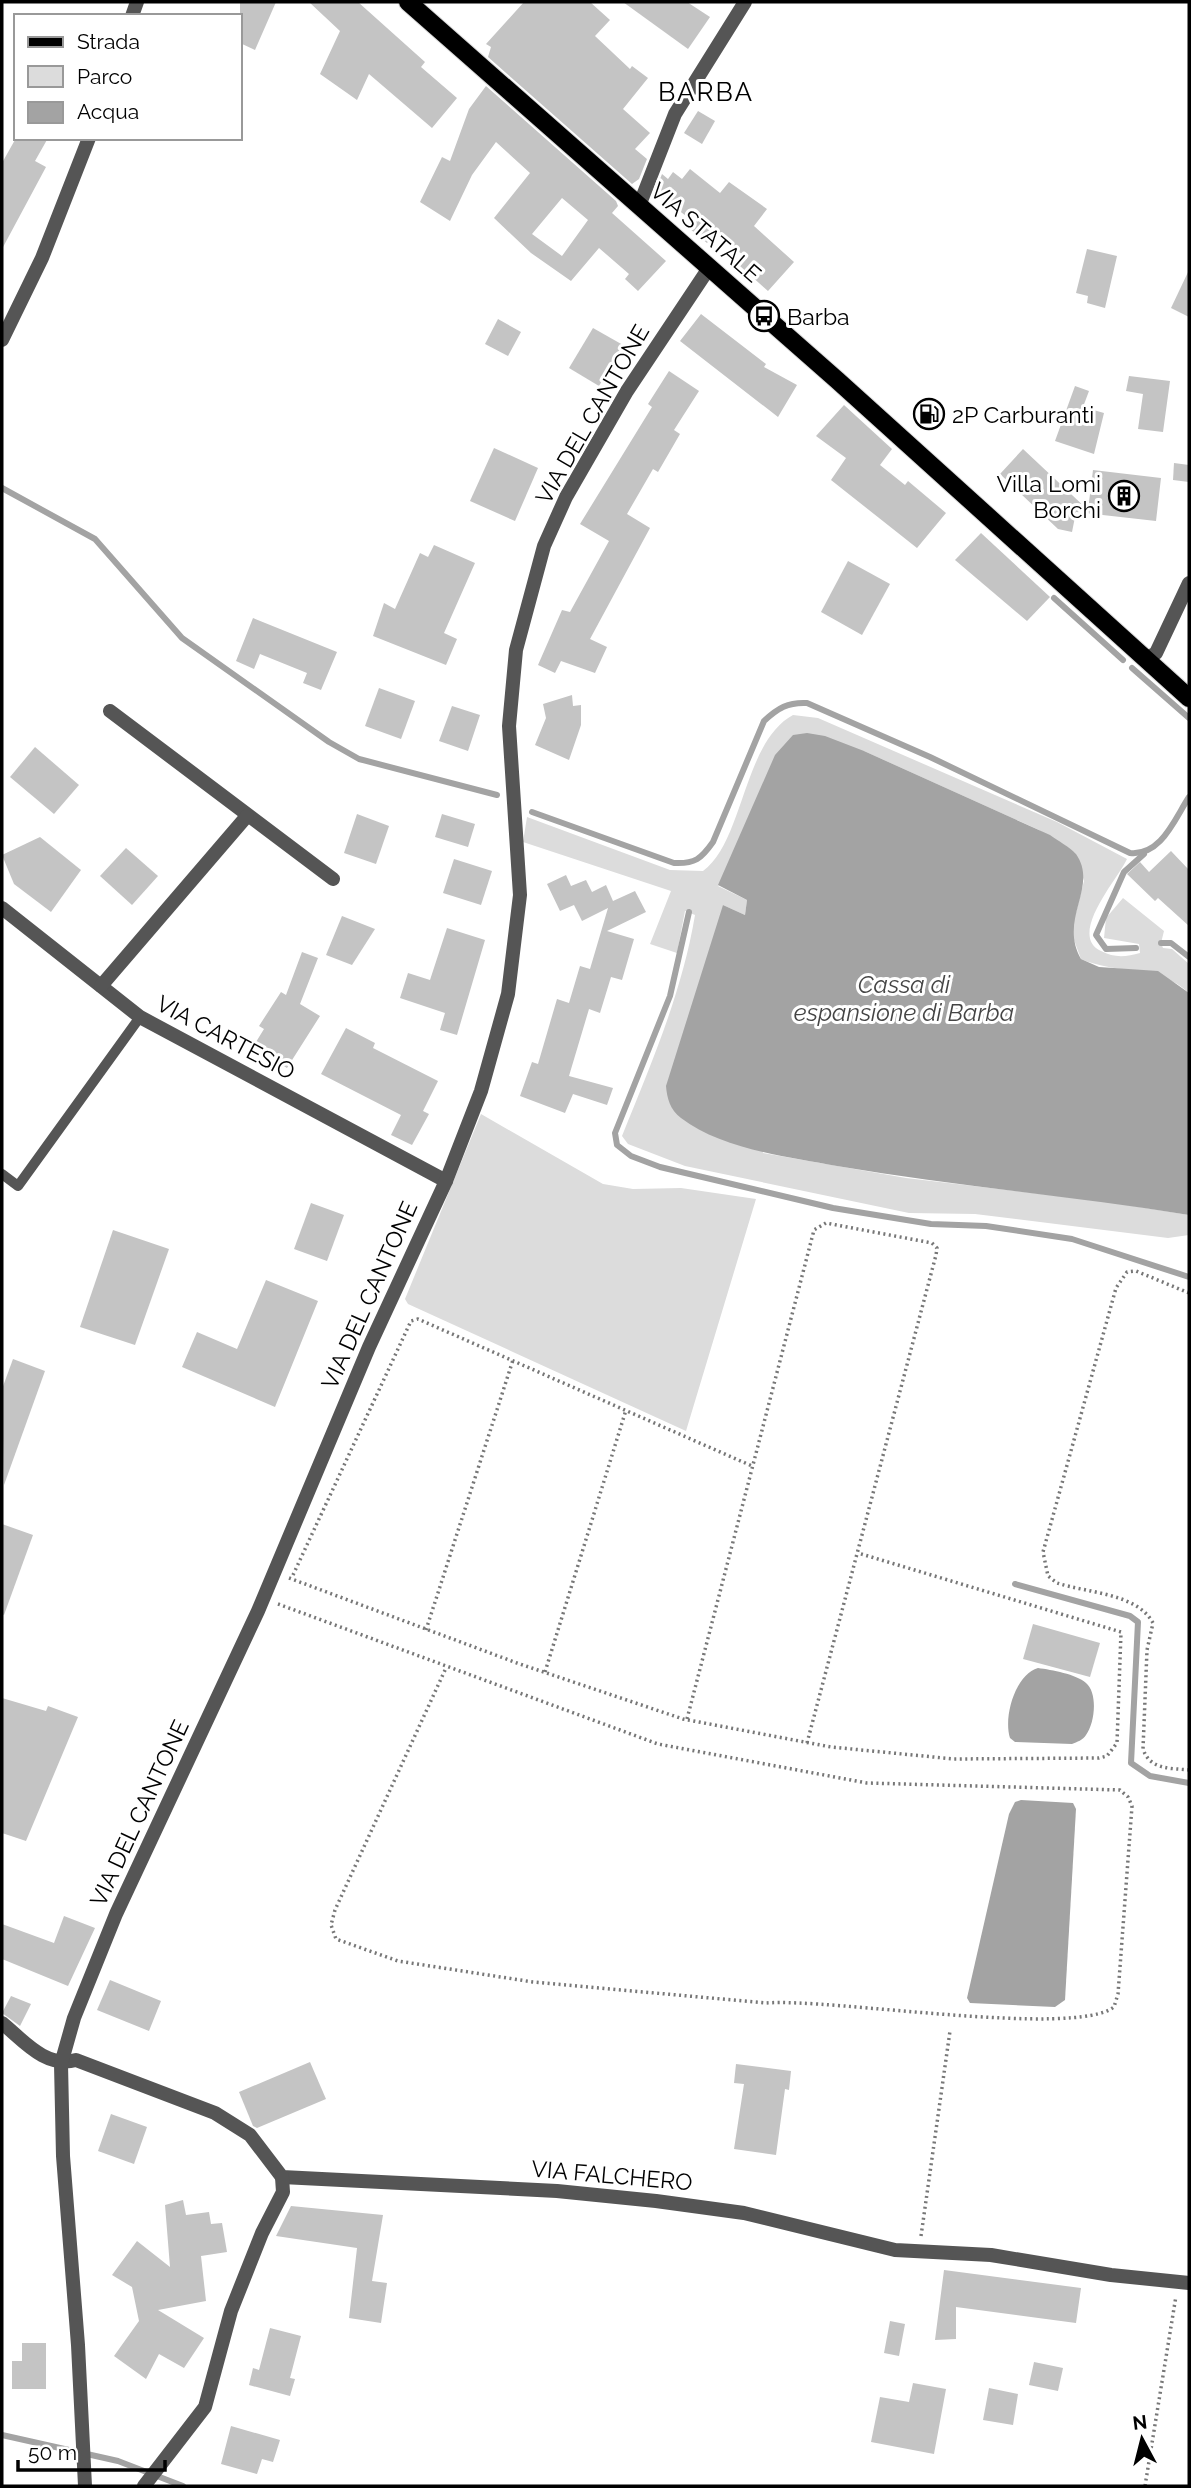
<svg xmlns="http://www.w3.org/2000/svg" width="1191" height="2488" font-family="Raleway,sans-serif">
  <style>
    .green { fill: #dcdcdc }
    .water { fill: #a3a3a3 }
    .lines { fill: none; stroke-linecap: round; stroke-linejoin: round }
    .stream { stroke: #a3a3a3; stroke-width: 6 }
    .building { fill: #c4c4c4; fill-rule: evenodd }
    .primary-casing { stroke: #dbdbdb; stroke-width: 20 }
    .path { stroke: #777; stroke-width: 3.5; stroke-dasharray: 2 3.5; stroke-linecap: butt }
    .service { stroke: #555; stroke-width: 10 }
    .minor { stroke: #555; stroke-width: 14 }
    .tertiary { stroke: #555; stroke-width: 14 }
    .primary { stroke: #000; stroke-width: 18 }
    .labels { text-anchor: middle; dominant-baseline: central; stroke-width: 6; stroke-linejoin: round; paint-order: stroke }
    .street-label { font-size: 23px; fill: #000; stroke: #fff }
    .poi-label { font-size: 23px; fill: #000; stroke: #fff; text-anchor: start }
    .water-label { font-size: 24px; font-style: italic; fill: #444; stroke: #fff }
    .quarter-label { font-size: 26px; letter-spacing: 2px; fill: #000; stroke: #fff }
  </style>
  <rect width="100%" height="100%" fill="#fff"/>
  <g class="green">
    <path d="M793,715l25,3 239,104 70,37c-9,20 -60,76 -26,92 13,7 25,6 39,2l-1,-9 -35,-6 2,-20 17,-20 41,33 -3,12 2,5 9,1 17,15v29c-31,-29 -72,-18 -108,-34l-10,-27 13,-51 -9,-28 -36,-23 -175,-79 -146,135 29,14 -2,15 -22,-10 40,248 143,25 203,24 80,13v20l-21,3 -193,-24 -66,-1 -224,-47 -57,-22 -6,-8c29,-72 60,-143 73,-221l-10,-4 -8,42 -27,-9 21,-53 -148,-49 4,-25 143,53 33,1c41,-30 40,-129 90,-156z"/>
    <path d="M481,1114l122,70 30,5 48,-1 75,11 -70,232 -278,-127 -3,-5z"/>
  </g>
  <g class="water">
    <path d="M807,733l18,3 39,15 186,84c8,6 20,12 26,19 23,33 -18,65 5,105l18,8 59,4 31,22v222c-117,-19 -235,-29 -352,-49 -49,-9 -116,-17 -156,-48 -11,-8 -14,-20 -15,-32l57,-181 22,10 2,-15 -29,-15 57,-130 18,-20z"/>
    <path d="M1038,1668c14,2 38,6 48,15 12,10 9,40 0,52 -3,5 -9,7 -14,9l-57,-2 -5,-4c-7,-22 6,-64 28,-70z"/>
    <path d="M1021,1800l52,3 3,6 -11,191 -10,7 -85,-4 -3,-5 42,-184 6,-12z"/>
  </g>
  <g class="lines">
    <g class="stream">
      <path d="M2,488l93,51 87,99 147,104 30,17 138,36"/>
      <path d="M1054,598l69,62"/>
      <path d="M1132,668l57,50"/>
      <path d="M532,812l142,51c21,1 27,-4 39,-21l51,-121c14,-13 24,-19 43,-18l123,54 200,96c31,3 44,-33 59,-56"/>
      <path d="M689,912l-19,84 -55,137 2,12 14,11 29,11 173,41 98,16 55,2 86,13 117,38"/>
      <path d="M1161,943h10l18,14"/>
      <path d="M1136,948l-30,1 -10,-14 28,-63 20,-18"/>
      <path d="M1015,1584l115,32 8,6 -7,141 19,13 39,7"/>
      <path d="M2,2435l116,26 65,25"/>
    </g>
  </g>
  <g class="building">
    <path d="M240,2h36l-21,48 -15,-7z"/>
    <path d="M309,2h49l67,60 -4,5 36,31 -25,30 -63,-54 -12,26 -37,-26 20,-43z"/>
    <path d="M524,2h66l20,18 -15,16 35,33 2,-3 16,12 -25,31 27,24 -15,16 12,10 -8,20 -7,5 -144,-127 3,-10 -5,-3z"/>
    <path d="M623,2h64l23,15 -22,32z"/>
    <path d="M486,86l130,115 2,5 -6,7 54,48 -28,30 -13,-12 4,-5 -30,-26 -28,33 -40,-28 -37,-35 36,-45 -34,-31 -24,33 -22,46 -30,-19 22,-45 8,4 19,-52zM562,198l26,22 -26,36 -30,-22z"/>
    <path d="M698,111l17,10 -13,23 -18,-11z"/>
    <path d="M16,138h32l-13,23 11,6 -44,82v-86z"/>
    <path d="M690,169l30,24 9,-11 38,27 -13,17 40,36 -26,29 -28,-25 7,-8 -32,-25 -8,10 -17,-14 5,-6 -40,-31 7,-18 6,5 5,-7 9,7z"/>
    <path d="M1087,249l30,7 -12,52 -18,-5 1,-7 -12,-3z"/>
    <path d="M1189,270v47l-18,-9z"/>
    <path d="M701,314l65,50 -2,3 33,18 -19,32 -98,-76z"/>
    <path d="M498,319l23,13 -13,24 -23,-12z"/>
    <path d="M593,328l30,17 -24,41 -30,-18z"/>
    <path d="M669,371l30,20 -25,39 6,4 -22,38 -5,-3 -26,45 23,14 -60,111 17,8 -12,26 -34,-12 -6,12 -17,-8 24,-55 8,2 39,-71 -29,-17 72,-117 -4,-3z"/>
    <path d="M1129,376l41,5 -7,51 -25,-3 5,-35 -17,-3z"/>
    <path d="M1075,386l14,5 -6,16 21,6 -10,41 -39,-13z"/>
    <path d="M927,401l13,11 -14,17 -13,-11z"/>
    <path d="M844,405l48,44 -12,16 25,20 3,-4 38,32 -29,35 -86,-68 15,-22 -30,-22z"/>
    <path d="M494,448l44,20 -23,53 -45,-20z"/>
    <path d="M1023,449l65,61 5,-40 68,8 -5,43 -80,-9 -4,20 -14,-3 -58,-55z"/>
    <path d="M1174,463l15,2v17l-16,-2z"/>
    <path d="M981,533l69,64 -23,24 -72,-61z"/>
    <path d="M434,545l41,18 -31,70 13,6 -11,26 -73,-29 11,-33 11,6 25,-56 8,4z"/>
    <path d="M848,561l42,23 -28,51 -41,-23z"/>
    <path d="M253,618l84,34 -16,38 -18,-7 4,-10 -47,-19 -6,15 -18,-8z"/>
    <path d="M379,688l36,13 -14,38 -36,-13z"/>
    <path d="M572,695l1,11 8,-1v20l-12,35 -34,-15 11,-27 -3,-14z"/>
    <path d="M452,706l28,9 -12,36 -29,-10z"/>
    <path d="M35,747l44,38 -25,29 -44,-37z"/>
    <path d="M357,814l32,12 -13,38 -32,-11z"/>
    <path d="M442,814l33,10 -7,23 -33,-10z"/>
    <path d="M40,837l41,33 -30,42 -37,-28 -12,-29z"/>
    <path d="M126,848l32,28 -26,29 -32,-29z"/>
    <path d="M1171,851l18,19v56l-31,-28 -3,3 -28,-27 13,-12 9,10z"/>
    <path d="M454,859l38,12 -11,34 -38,-12z"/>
    <path d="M566,875l5,11 15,-6 6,12 14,-7 7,16 22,-10 11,21 -39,19 27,8 -12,41 -11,-3 -11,36 -11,-4 -20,67 44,12 -6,17 -34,-11 -8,19 -45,-17 12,-34 6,2 19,-65 12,4 11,-37 10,3 18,-61 -26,13 -8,-16 -14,6 -13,-27z"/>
    <path d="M342,916l33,13 -23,36 -26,-10z"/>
    <path d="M447,928l38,12 -28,95 -17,-5 5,-17 -45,-15 8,-25 22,7z"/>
    <path d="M302,952l16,6 -18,46 20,12 -33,52 -34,-21 11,-18 -5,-3 22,-34 5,3z"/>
    <path d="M346,1028l29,15 -2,5 65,33 -15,30 6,3 -17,31 -21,-10 10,-20 -80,-41z"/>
    <path d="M311,1203l33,12 -17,46 -33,-12z"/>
    <path d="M113,1230l56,19 -34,96 -55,-18z"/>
    <path d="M266,1280l52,21 -43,106 -93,-40 15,-35 40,17z"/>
    <path d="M13,1359l32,12 -41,114 -2,-96z"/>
    <path d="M2,1524l31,11 -29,80 -2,-1z"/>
    <path d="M1033,1624l67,19 -10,34 -67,-18z"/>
    <path d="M2,1698l44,13 2,-5 30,11 -52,124 -24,-8z"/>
    <path d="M64,1916l31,12 -27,58 -66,-27v-35l52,19z"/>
    <path d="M110,1980l51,21 -12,30 -52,-21z"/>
    <path d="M11,1996l20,8 -11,22 -18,-13z"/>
    <path d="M310,2062l16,37 -69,29 -4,-2 -14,-34z"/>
    <path d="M736,2064l55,7 -2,19 -4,-1 -9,66 -42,-6 10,-65 -10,-1z"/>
    <path d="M111,2114l36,13 -13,37 -36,-13z"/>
    <path d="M183,2200l3,15 23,-3 2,12 11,-1 5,29 -26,4 5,45 -48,9 46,28 -20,30 -25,-14 -13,25 -32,-23 25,-35 -7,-34 -20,-12 25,-34 33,26 -5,-62z"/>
    <path d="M291,2206l92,9 -11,66 15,2 -6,40 -32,-5 8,-70 -81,-12z"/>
    <path d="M944,2270l137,18 -5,35 -120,-16v32l-21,1z"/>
    <path d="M890,2321l15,3 -6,32 -15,-3z"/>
    <path d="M270,2328l31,8 -11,42 5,1 -5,17 -41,-11 4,-17 6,2z"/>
    <path d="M22,2343h24v46h-34v-28h10z"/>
    <path d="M1034,2362l29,6 -5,23 -29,-6z"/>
    <path d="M913,2383l33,6 -12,65 -63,-12 9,-45 29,5z"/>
    <path d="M989,2388l29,6 -5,31 -30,-5z"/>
    <path d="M231,2426l49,14 -7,22 -11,-3 -5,15 -36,-10z"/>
  </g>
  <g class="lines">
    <g class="primary-casing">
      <path id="primary" d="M408,2l429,378 352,318"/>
    </g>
    <g class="path">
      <path d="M1189,1293l-53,-22 -9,1 -11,16 -73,264 5,24 9,7c30,10 80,10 96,40l-6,27 -4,99c7,21 27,19 46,21"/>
      <path d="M293,1575l118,-254 7,-2 334,147"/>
      <path d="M289,1578l228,85 166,56 148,28 123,12 145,-1 8,-2 10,-13 4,-111 -263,-79"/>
      <path d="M278,1604l380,140 209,39 253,7 8,7 4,9 -14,188 -4,13c-40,31 -282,-9 -348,-4l-233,-21 -135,-21 -62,-22 -5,-14 4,-15 111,-242"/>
      <path d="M426,1630l87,-270"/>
      <path d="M545,1672l81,-262"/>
      <path d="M687,1719l127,-489 12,-7 106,20 5,5 -1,7 -129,488"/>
      <path d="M921,2236l29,-205"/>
      <path d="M1145,2486l31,-190"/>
    </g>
    <path class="service" d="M2,1174l16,12 122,-169"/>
    <g class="minor">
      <path d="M132,16l5,-14"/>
      <path d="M639,206l36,-92 70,-112"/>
      <path d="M2,340l40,-82 47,-120"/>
      <path d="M110,711l223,168"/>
      <path d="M2,908l138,109 306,164"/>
      <path d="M101,986l146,-170"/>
      <path d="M2,2023c22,18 43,45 74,37l139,53 35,22 32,42 275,14 99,10 88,12 151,37 96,5 120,20 78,8"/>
      <path d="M144,2486l61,-79 26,-96 31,-78 21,-41 -1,-15"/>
    </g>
    <g class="tertiary">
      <path d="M1146,659l10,-6 33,-70"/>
      <path d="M85,2486l-7,-141 -15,-189 -2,-92 13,-46 42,-104 142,-303 111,-264 77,-166 35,-90 27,-97 12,-99 -11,-169 7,-76 28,-104 22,-49 61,-106 82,-123"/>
    </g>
    <use href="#primary" class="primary"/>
  </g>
  <defs>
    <g id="bus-ring" transform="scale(1.575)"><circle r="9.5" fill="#fff" stroke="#000" stroke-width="1.5"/><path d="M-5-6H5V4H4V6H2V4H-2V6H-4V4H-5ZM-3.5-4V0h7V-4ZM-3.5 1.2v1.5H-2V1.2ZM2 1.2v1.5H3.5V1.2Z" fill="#000"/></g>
    <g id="fuel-ring" transform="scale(1.575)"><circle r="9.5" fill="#fff" stroke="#000" stroke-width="1.5"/><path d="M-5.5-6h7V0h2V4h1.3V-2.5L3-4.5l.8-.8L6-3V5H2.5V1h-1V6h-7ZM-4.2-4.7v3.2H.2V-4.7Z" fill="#000"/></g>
    <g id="building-ring" transform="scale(1.575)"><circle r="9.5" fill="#fff" stroke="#000" stroke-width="1.5"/><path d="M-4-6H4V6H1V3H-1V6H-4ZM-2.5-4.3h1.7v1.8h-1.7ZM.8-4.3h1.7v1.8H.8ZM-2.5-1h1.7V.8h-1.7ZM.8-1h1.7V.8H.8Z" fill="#000"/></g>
  </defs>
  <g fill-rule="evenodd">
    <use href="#bus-ring" x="764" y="316"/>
    <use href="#fuel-ring" x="929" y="414"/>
    <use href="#building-ring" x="1124" y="496"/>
  </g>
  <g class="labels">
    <g class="street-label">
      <text transform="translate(706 232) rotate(41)">VIA STATALE</text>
      <text transform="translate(592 414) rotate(-60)">VIA DEL CANTONE</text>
      <text transform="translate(226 1037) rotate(28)">VIA CARTESIO</text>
      <text transform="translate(369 1295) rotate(-66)">VIA DEL CANTONE</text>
      <text transform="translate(139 1813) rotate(-65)">VIA DEL CANTONE</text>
      <text transform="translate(612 2175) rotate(5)">VIA FALCHERO</text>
    </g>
    <g class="poi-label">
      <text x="787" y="316">Barba</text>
      <text x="952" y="414">2P Carburanti</text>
      <text x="1101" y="483" text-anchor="end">Villa Lomi<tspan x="1101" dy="26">Borchi</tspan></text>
    </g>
    <g class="water-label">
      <text x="904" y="984">Cassa di<tspan x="904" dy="28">espansione di Barba</tspan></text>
    </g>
    <g class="quarter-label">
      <text x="706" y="92">BARBA</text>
    </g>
  </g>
  <rect width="1191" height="2488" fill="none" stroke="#000000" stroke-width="7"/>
  <rect x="14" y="14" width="228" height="126" fill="#ffffff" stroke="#999999" stroke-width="2"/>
  <rect x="28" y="37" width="35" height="10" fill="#000000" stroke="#999999" stroke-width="2"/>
  <text x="77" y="49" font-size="21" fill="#000000">Strada</text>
  <rect x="28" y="66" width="35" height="21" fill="#dcdcdc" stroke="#999999" stroke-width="2"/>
  <text x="77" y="84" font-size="21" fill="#000000">Parco</text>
  <rect x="28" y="102" width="35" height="21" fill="#a3a3a3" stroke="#999999" stroke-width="2"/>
  <text x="77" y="119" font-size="21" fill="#000000">Acqua</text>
  <g transform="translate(1142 2439) rotate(353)" stroke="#ffffff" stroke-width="5" paint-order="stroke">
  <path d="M0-5L12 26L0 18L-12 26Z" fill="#000000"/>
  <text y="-10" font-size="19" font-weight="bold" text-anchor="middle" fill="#000000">N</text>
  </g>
  <path d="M18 2460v10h147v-10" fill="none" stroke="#000000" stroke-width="3.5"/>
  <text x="28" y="2460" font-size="21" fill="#000000" stroke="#ffffff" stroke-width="5" paint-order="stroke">50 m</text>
</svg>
